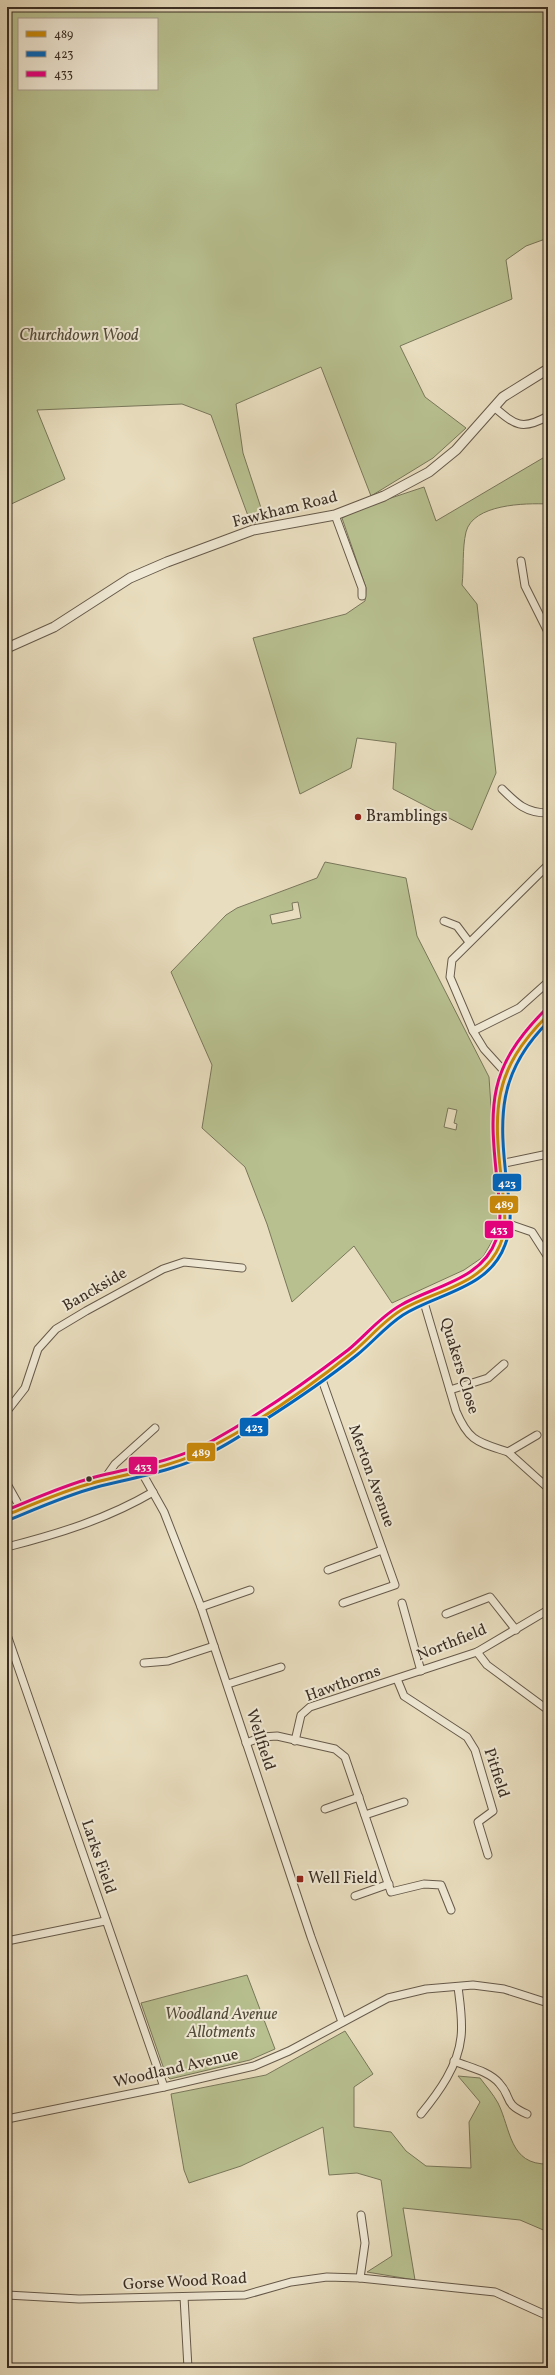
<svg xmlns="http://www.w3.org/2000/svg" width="555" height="2375" font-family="Vollkorn,serif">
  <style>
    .green { fill: #b8c090; stroke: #79775a; fill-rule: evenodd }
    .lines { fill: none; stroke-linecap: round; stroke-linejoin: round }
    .minor-casing { stroke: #665a4a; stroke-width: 9 }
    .tertiary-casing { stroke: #665a4a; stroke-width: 11 }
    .minor { stroke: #f0e9d5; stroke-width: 7 }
    .tertiary { stroke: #f0e9d5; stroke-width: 9 }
    .bus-1-casing { stroke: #f0e9d5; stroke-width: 6 }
    .bus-2-casing { stroke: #f0e9d5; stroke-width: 6 }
    .bus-3-casing { stroke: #f0e9d5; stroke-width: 6 }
    .bus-1 { stroke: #c88809; stroke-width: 3 }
    .bus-2 { stroke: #0065bd; stroke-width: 3 }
    .bus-3 { stroke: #e5007d; stroke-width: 3 }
    .poi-dot { fill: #8f2418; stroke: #f0e9d5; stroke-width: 1.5 }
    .bus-dot { fill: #3a2e24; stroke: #f0e9d5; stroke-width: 1.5 }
    .labels { text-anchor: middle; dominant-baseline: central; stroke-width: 4; stroke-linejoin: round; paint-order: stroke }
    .park-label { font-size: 16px; font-style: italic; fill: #534b3a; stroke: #f0e9d5 }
    .street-label { font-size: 16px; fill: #3a2e24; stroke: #f0e9d5 }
    .poi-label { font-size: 16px; fill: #3a2e24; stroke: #f0e9d5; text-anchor: start }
    .line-badge { stroke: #f0e9d5; stroke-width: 1.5 }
    .badge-label { font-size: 11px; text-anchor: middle; font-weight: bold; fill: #fff }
  </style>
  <rect width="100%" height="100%" fill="#e8ddbe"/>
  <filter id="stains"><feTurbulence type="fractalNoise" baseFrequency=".005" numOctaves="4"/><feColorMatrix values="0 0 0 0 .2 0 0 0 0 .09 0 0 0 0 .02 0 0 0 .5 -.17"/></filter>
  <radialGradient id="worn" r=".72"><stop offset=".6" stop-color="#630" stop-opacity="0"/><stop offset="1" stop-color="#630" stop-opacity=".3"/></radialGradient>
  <g class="green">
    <path d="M7,7h541v231l-22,8 -20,14 6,39 -112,47 25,51 41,31 -33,30 -62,38 -50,-129 -85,37 7,49 22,67 -14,4 -40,-109 -29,-11 -145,6 28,69 -58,27zM19,19h138v70h-138z"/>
    <path d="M548,455v49c-23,-1 -75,0 -82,28 -4,17 -2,36 -4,53l15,19 19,169 -24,57 -79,-41 3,-46 -39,-5 -6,30 -51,26 -47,-156 93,-24 19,-13 1,-13 -24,-70 19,-10 63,-21 12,34z"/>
    <path d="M325,862l81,16 11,58 72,141 9,135 -3,24 -12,21 -19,13 -72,33 -38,-57 -62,56 -25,-78 -22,-57 -43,-39 10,-63 -41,-93 55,-57 11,-7 80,-30zM298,902l3,16 -29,6 -2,-9 23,-5 -1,-7zM448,1108l9,2 -3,13 3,1 -1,6 -12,-3z"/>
    <path d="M247,1975l28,74 -25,11 -80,19 -4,-4 -25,-72z"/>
    <path d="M345,2031l28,43 -19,13v40l37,5 15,19 20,15 45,2 -2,-46 11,-20 -22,-26 22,2c6,8 13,16 18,25 13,26 11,62 50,61v68l-28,-12 -117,-12 12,72 -48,-8 25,-16 -11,-76 -24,-7 -28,2 -6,-48 -82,39 -52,17 -5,-13 -13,-76 95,-19z"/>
  </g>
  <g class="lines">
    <g class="minor-casing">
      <g id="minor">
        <path d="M494,407c21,18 28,24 54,9"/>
        <path d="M335,515l27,73v8"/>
        <path d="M521,561l4,25 23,46"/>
        <path d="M502,789c15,15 24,24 46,24"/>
        <path d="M444,921l13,5 12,16"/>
        <path d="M473,1031l46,-23 29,-26"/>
        <path d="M504,1071l-20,-22 -11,-18 -23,-54 2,-17 96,-95"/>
        <path d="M500,1164l48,-10"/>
        <path d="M506,1223l26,9 16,25"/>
        <path d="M423,1299l33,112c13,31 22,31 52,41l29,-17"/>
        <path d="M321,1377l74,208 -52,18"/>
        <path d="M450,1390l38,-12 16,-14"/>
        <path d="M7,1411l18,-23 13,-39 18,-20 30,-18 77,-42 21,-7 58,6"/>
        <path d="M508,1452l40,36"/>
        <path d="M141,1471l23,41 37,95 110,330 31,85"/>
        <path d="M103,1481l12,-17 40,-36"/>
        <path d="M7,1484l14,25"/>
        <path d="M7,1547c51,-13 100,-28 146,-55"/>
        <path d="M328,1570l54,-20"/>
        <path d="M402,1603l19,68"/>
        <path d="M201,1607l49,-17"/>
        <path d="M446,1614l44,-17 26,33"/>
        <path d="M7,1635l157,452"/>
        <path d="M477,1652l10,13 61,45"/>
        <path d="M144,1663l24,-2 46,-15"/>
        <path d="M397,1679l7,17 63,41 8,13 18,61 -15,11 10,33"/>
        <path d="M228,1684l53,-17"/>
        <path d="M295,1741l6,-26 9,-8 167,-55 71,-42"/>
        <path d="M246,1743l16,-6 15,-1 58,13 10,8 46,135 33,-8 17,1 10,25"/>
        <path d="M325,1809l34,-12"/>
        <path d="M365,1815l39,-13"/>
        <path d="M355,1896l34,-12"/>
        <path d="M7,1941l98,-20"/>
        <path d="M454,2061c14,6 35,10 45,22 14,15 3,20 28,31"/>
        <path d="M421,2114c18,-22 37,-48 40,-77 2,-16 -1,-34 -3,-50"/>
        <path d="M7,2119l157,-32 90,-21 35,-15 99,-53 38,-9 47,-4 31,4 44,14"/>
        <path d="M360,2278l5,-35 -4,-28"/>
        <path d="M7,2295l72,4 166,-4 46,-13 36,-5 33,1 135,14 53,24"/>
        <path d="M184,2297l4,71"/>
      </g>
    </g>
    <g class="tertiary-casing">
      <g id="tertiary">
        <path d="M7,648l47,-21 76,-49 37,-16 86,-32 82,-15 49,-19 45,-24 27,-22 47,-53 45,-28"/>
        <path d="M7,1515c29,-12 58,-25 89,-33 37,-9 79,-16 114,-34 14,-7 28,-17 42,-26 35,-22 69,-45 101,-70 18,-14 31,-32 50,-43 31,-19 83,-25 97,-64 8,-21 5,-39 2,-61 -7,-71 -13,-117 46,-169"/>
      </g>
    </g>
    <use href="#minor" class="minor"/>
    <use href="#tertiary" class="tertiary"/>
    <g class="bus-1-casing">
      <path id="bus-1" d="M7,1515c29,-12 58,-25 89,-33 39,-10 81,-16 117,-36 47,-25 99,-61 140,-94 17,-14 31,-32 50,-43 33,-19 80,-24 97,-64 8,-19 4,-40 2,-60 -9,-76 -10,-114 46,-170"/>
    </g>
    <g class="bus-2-casing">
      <path id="bus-2" d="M9,1520c29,-12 58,-25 88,-33 40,-10 81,-17 117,-36 16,-8 31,-18 46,-28 33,-21 66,-43 97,-68 16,-13 29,-29 46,-40 35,-22 86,-26 102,-70 8,-20 5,-40 2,-60 -8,-68 -10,-112 41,-163"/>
    </g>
    <g class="bus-3-casing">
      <path id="bus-3" d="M7,1510c29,-12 58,-25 88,-33 40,-10 81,-16 117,-36 47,-26 93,-58 136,-91 18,-15 33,-34 53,-45 32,-19 81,-25 95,-65 7,-19 3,-40 1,-60 -8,-76 -9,-112 47,-169"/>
    </g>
    <use href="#bus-1" class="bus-1"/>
    <use href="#bus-2" class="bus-2"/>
    <use href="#bus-3" class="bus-3"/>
  </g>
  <g class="poi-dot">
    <circle cx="358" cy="817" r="4"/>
    <rect x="296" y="1875" width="8" height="8" rx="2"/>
  </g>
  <circle class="bus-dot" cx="89" cy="1479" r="3.5"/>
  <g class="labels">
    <g class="park-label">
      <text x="79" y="336">Churchdown Wood</text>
      <text x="221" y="2015">Woodland Avenue<tspan x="221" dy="18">Allotments</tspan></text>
    </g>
    <g class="street-label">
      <text transform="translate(285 510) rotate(-14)">Fawkham Road</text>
      <text transform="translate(95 1290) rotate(-30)">Banckside</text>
      <text transform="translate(459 1366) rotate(73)">Quakers Close</text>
      <text transform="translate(371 1476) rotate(70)">Merton Avenue</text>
      <text transform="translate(452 1643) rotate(-22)">Northfield</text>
      <text transform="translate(343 1684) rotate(-20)">Hawthorns</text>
      <text transform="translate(260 1740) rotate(72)">Wellfield</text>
      <text transform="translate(496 1773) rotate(72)">Pitfield</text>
      <text transform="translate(98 1857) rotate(71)">Larks Field</text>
      <text transform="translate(176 2069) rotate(-13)">Woodland Avenue</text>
      <text transform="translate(185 2282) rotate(-3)">Gorse Wood Road</text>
    </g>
    <g class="poi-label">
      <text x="366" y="817">Bramblings</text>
      <text x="308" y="1879">Well Field</text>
    </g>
  </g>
  <g class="line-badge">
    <rect x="492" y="1173" width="30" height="19" rx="4" fill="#0065bd"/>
    <rect x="489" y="1195" width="30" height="19" rx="4" fill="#c88809"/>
    <rect x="484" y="1220" width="30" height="19" rx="4" fill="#e5007d"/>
    <rect x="239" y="1417" width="30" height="20" rx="4" fill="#0065bd"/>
    <rect x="186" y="1442" width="30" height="20" rx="4" fill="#c88809"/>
    <rect x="128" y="1456" width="30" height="19" rx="4" fill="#e5007d"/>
  </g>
  <g class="badge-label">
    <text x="507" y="1187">423</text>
    <text x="504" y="1208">489</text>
    <text x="499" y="1233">433</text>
    <text x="254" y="1431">423</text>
    <text x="201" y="1456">489</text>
    <text x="143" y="1470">433</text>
  </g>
  <rect width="555" height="2375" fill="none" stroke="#e8ddbe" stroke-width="24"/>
  <rect x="8" y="8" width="539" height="2359" fill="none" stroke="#3a2e24" stroke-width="2"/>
  <rect x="12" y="12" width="531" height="2351" fill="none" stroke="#3a2e24"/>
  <rect x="18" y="18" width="140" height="72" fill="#f0e9d5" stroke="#a79e8e"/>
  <rect x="26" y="31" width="20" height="6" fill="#c88809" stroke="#a79e8e"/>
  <text x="54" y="38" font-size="12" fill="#3a2e24">489</text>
  <rect x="26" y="51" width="20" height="6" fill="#0065bd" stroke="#a79e8e"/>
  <text x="54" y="58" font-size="12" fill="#3a2e24">423</text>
  <rect x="26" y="71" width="20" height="6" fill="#e5007d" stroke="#a79e8e"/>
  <text x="54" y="78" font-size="12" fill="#3a2e24">433</text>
  <rect width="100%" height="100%" filter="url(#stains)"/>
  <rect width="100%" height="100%" fill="url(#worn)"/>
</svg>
